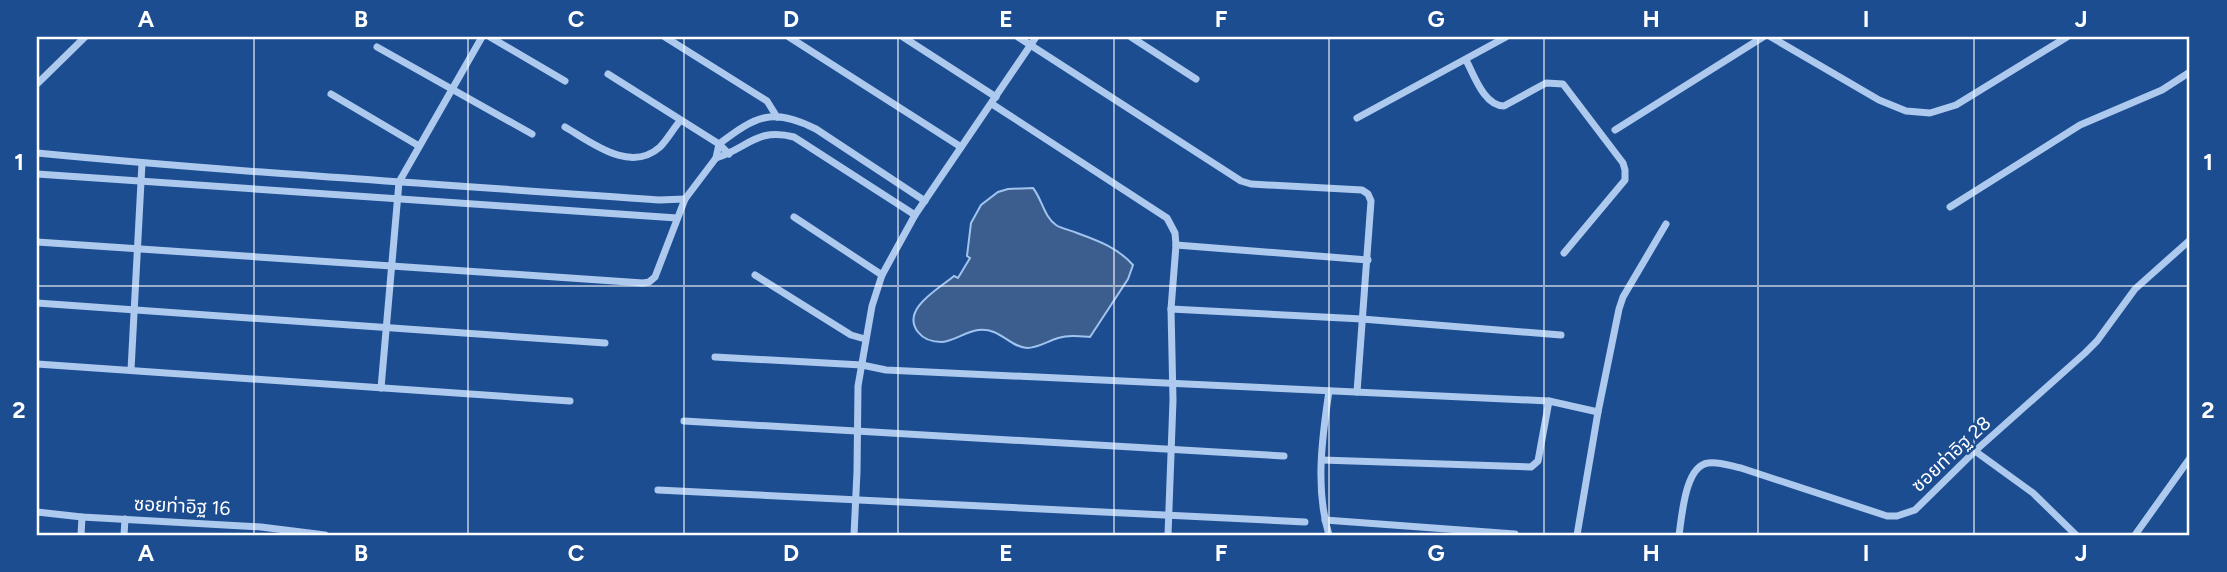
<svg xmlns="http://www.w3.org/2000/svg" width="2227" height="572" font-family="Figtree,'Noto Sans Thai',sans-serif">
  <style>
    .water { fill: #3c5e8f; stroke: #a0c3ef; stroke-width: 2 }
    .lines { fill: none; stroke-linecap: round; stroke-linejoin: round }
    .street { stroke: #adc9ee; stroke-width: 7 }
    .grid { fill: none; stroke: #fff; stroke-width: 2; stroke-opacity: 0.55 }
    .labels { text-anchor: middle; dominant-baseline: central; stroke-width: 5; stroke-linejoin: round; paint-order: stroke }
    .street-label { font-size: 19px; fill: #fff; stroke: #1d4d91 }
    .neatline { fill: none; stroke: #fff; stroke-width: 2.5 }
    .grid-label { font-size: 23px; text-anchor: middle; font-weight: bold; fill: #fff }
  </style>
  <rect width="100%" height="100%" fill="#1d4d91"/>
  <path class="water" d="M1033,188c9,11 11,29 23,37 6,4 15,5 21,8 22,8 41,15 56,32l-5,14 -38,58c-12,-1 -21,-2 -32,1 -10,3 -20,10 -31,10 -18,-1 -27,-21 -49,-18 -13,2 -24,11 -36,12 -10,0 -18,-2 -24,-10 -18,-23 22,-44 36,-56l4,2 12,-20 -3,-2 4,-33 10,-18 17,-13 10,-3z"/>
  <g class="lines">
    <g class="street">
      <path d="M490,37l75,44"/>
      <path d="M665,37l102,64 10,16"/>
      <path d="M789,37l172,110"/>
      <path d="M903,37l93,60"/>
      <path d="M1018,37l223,144 10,3 111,6 6,4 3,7 -14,191"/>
      <path d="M1131,37l65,42"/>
      <path d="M1771,37l108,63 27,11 24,2 26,-8 111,-68"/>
      <path d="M377,47l155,87"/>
      <path d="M1466,60c8,15 18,46 38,46l42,-23 17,1 60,79 2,7v10l-61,73"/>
      <path d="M608,74l111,70 10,10"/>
      <path d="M37,84l48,-47"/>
      <path d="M331,94l88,52"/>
      <path d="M992,104l175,114 8,15 1,12 -5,64 2,91 -5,135"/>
      <path d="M1357,118l149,-81"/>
      <path d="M565,127c26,15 65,47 95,20 7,-7 13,-18 20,-26"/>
      <path d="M1615,130l148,-93"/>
      <path d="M37,153c207,20 415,32 622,47l26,-1"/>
      <path d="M716,158c32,-10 41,-31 78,-21l121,78"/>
      <path d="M37,174l640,44"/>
      <path d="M1950,207l130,-82 82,-35 28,-18"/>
      <path d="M794,217l88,58"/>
      <path d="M37,242l606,41 6,-1 6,-5 30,-78 31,-41 3,-14c37,-28 53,-37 97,-15l109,72"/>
      <path d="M1176,245l192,15"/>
      <path d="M755,275l96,60 14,4"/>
      <path d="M37,303l568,40"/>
      <path d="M1171,309l191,10 199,16"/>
      <path d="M715,357l147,8 24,5 663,31 49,11"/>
      <path d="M37,364l533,37"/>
      <path d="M131,370l11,-207"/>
      <path d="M381,388l18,-206 83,-145"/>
      <path d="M1329,391c-7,47 -14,98 0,144"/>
      <path d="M684,421l600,35"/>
      <path d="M1975,451l58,42 43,42"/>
      <path d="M1322,460l209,7 7,-6 11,-60"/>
      <path d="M658,490l647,32"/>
      <path d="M37,512l45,5 179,10 64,8"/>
      <path d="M1325,520l190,14"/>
      <path d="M81,535l1,-18"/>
      <path d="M124,535l1,-16"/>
      <path d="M854,535l3,-63 1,-86 14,-80 10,-31 33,-60 121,-178"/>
      <path d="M1577,535l21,-123 21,-103 4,-12 43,-73"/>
      <path d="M1679,535c3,-19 6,-69 29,-72 11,-2 22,3 33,5l146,48h10l18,-6 60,-59 110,-98 12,-12 38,-52 55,-49"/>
      <path d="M2135,535l55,-77"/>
    </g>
  </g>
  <path class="grid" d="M254,37v498M468,37v498M684,37v498M898,37v498M1114,37v498M1329,37v498M1544,37v498M1758,37v498M1974,37v498M37,286h2153"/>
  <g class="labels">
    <g class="street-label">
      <text transform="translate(1951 454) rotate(-43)">ซอยท่าอิฐ 28</text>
      <text transform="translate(182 506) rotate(3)">ซอยท่าอิฐ 16</text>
    </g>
  </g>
  <rect width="2227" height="572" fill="none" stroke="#1d4d91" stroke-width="77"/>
  <rect x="38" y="38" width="2150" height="496" class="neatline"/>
  <g class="grid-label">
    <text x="146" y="27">A</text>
    <text x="361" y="27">B</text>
    <text x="576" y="27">C</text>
    <text x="791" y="27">D</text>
    <text x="1006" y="27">E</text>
    <text x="1221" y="27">F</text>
    <text x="1436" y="27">G</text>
    <text x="1651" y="27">H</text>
    <text x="1866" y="27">I</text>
    <text x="2081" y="27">J</text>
    <text x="19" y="170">1</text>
    <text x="2208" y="170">1</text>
    <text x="19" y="418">2</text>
    <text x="2208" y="418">2</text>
    <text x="146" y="561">A</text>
    <text x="361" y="561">B</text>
    <text x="576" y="561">C</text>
    <text x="791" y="561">D</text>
    <text x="1006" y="561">E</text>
    <text x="1221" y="561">F</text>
    <text x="1436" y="561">G</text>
    <text x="1651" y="561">H</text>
    <text x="1866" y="561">I</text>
    <text x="2081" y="561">J</text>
  </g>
</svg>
